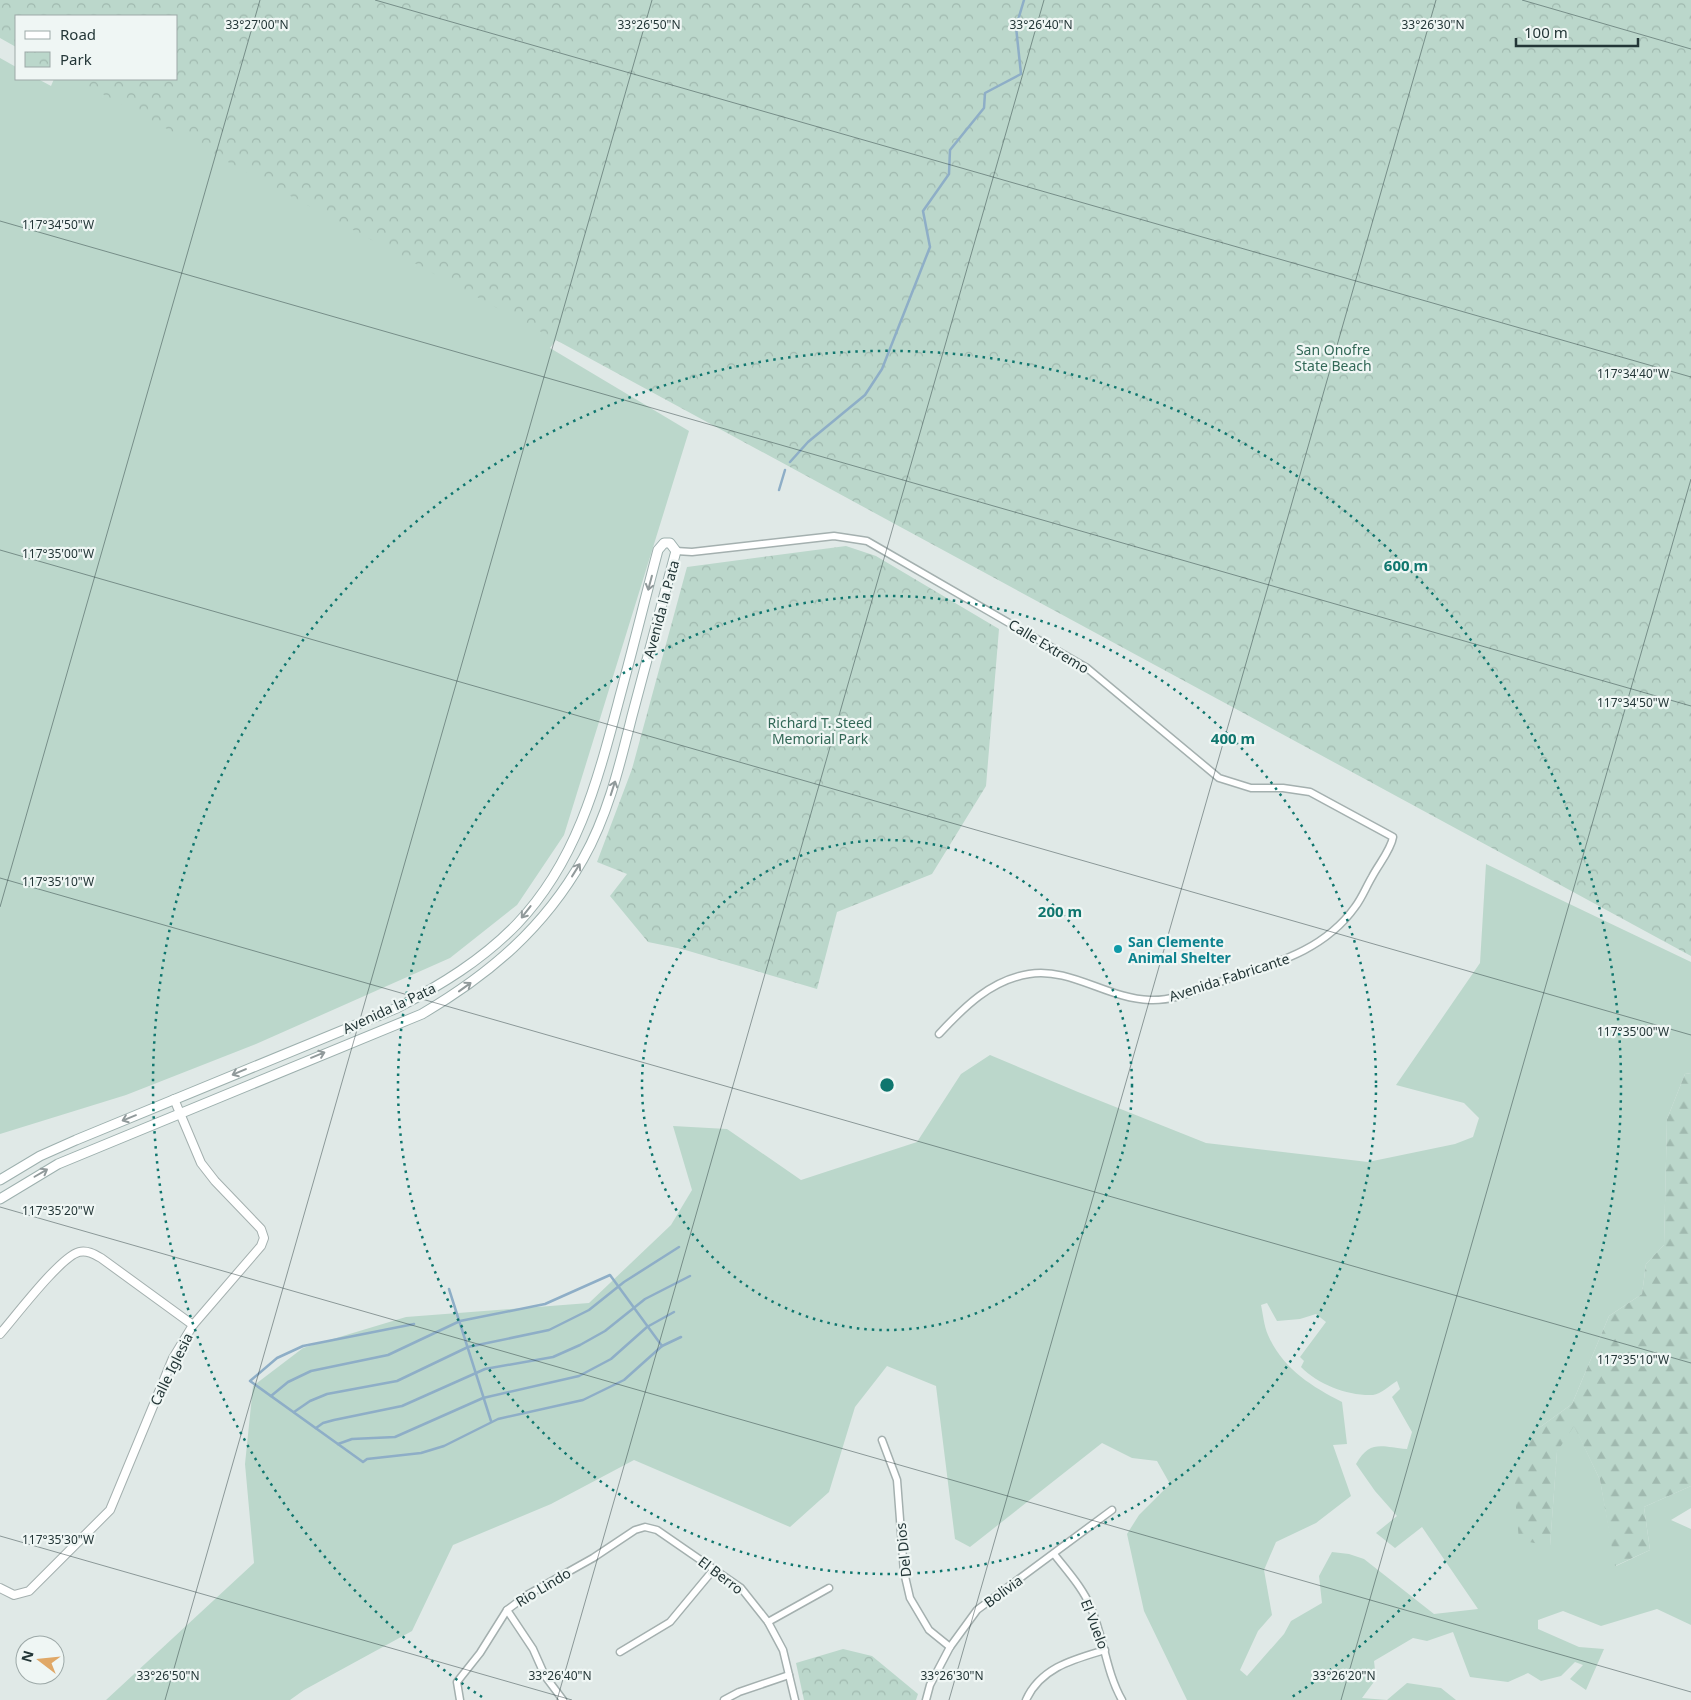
<svg xmlns="http://www.w3.org/2000/svg" width="1691" height="1700" font-family="'Noto Sans',sans-serif">
  <style>
    .green { fill: #bbd7cb; fill-rule: evenodd }
    .forest { fill: url(#forest-firs) }
    .park { fill: url(#park-crowns) }
    .lines { fill: none; stroke-linecap: round; stroke-linejoin: round }
    .stream { stroke: #8eaec7; stroke-width: 2.5 }
    .minor-casing { stroke: #a4b0af; stroke-width: 9 }
    .tertiary-casing { stroke: #a4b0af; stroke-width: 10 }
    .secondary-casing { stroke: #9db0ae; stroke-width: 11 }
    .minor { stroke: #fff; stroke-width: 6 }
    .tertiary { stroke: #fff; stroke-width: 8 }
    .secondary { stroke: #fff; stroke-width: 9 }
    .oneway { stroke: #919a9b }
    .ticks { fill: none; stroke: #233637; stroke-width: 1; stroke-opacity: 0.45 }
    .ring { fill: none; stroke: #0f766e; stroke-width: 2.5; stroke-dasharray: 2.5 5 }
    .culture-dot { fill: #0f9aa8; stroke: #eff6f4; stroke-width: 2 }
    .labels { text-anchor: middle; dominant-baseline: central; stroke-width: 4.5; stroke-linejoin: round; paint-order: stroke }
    .park-label { font-size: 14px; fill: #326857; stroke: #eff6f4 }
    .street-label { font-size: 14px; fill: #233637; stroke: #eff6f4 }
    .culture-label { font-size: 14px; font-weight: bold; fill: #0d838f; stroke: #eff6f4; text-anchor: start }
    .ticks-label { font-size: 12px; text-anchor: middle; fill: #233637; stroke: #eff6f4; stroke-width: 4.5; stroke-linejoin: round; paint-order: stroke }
    .centre { fill: #0f766e; stroke: #eff6f4; stroke-width: 2.5 }
    .ring-label { font-size: 15px; text-anchor: middle; font-weight: bold; fill: #0f766e; stroke: #eff6f4; stroke-width: 4.5; stroke-linejoin: round; paint-order: stroke }
  </style>
  <defs>
    <pattern id="forest-firs" width="22" height="20" patternUnits="userSpaceOnUse" patternTransform="scale(1.25)"><rect width="22" height="20" fill="#bbd7cb"/><path d="M5 1l3.5 6h-7zM16 11l3.5 6h-7z" fill="#a0b9af"/></pattern>
    <pattern id="park-crowns" width="20" height="18" patternUnits="userSpaceOnUse" patternTransform="scale(1.25)"><rect width="20" height="18" fill="#bbd7cb"/><path d="M2 6a3 3 0 1 1 6 0M12 15a3 3 0 1 1 6 0" fill="none" stroke="#a0b9af"/></pattern>
  </defs>
  <rect width="100%" height="100%" fill="#e0e9e7"/>
  <g class="green">
    <path d="M0,58l16,9v12h22l13,7 3,-7h90l352,178 60,83 -6,8 139,83 -125,404 -47,70 -67,53 -194,86 -130,51 -126,39z"/>
    <path d="M1486,864l205,98v111l-6,1 -18,45 -3,126 -18,19 -4,30 -33,22 -37,88 -40,29 18,113 7,-95 17,-26 26,55 16,86 34,-16 -6,-43 47,-21v22l-20,12 20,9v96l-34,-16 -56,17 -38,-15 -25,9v9l41,18 25,2 -18,41 -16,-11 13,-14 -8,-3 -14,14 -20,5 -13,-8 -20,9 -38,-5 -17,-45 -26,9 -14,-3 -39,23 2,18 -14,19 25,2 20,-17 34,5 15,12h-269l-43,-89 -17,-77 12,-19 31,-31 -13,-23 -25,-3 -30,-15 -132,104 -15,-8 -19,-153 -49,-20 -32,41 -26,85 -39,35 -156,-67 -83,44 -98,41 -41,86 -108,59 -14,10h-184l148,-137 -9,-99 8,-78 50,-38 103,-31 183,-14 82,-78 21,-35 -19,-64 54,3 74,51 116,-38 44,-68 29,-19 88,37 128,51 162,19 87,-18 18,-7 6,-19 -15,-15 -68,-18 84,-122zM1267,1303l10,18 23,-2 16,-5 10,8 -26,35 4,4 -3,6c18,18 47,29 72,28 8,-1 17,-10 24,-14l3,8 -8,8 20,35 -5,17c-25,-2 -37,-10 -51,15l19,27 22,25 -21,17 19,15 27,-21 56,82 -44,5 -70,-55 -15,-5 -17,-2 -13,24 3,27 -31,18 -7,13 -37,42 -7,-6 18,-39 14,-16 -8,-45 12,-28 40,-19 35,-27 -18,-51 14,-1 -5,-42c-31,-16 -59,-33 -74,-67 -4,-9 -5,-21 -7,-30z"/>
  </g>
  <path class="forest" d="M1691,1073v413l-47,21 6,43 -35,16 -15,-86 -26,-54 -17,26 -7,94 -31,-6 -5,-54 18,-53 40,-29 37,-88 33,-22 4,-30 18,-19 3,-126 18,-45z"/>
  <g class="park">
    <path d="M0,0h1691v956l-1616,-877h101v-63h-160v31l-16,-9z"/>
    <path d="M846,546l30,10 123,73 -13,157 -54,88 -95,38 -20,77 -135,-40 -34,-7 -38,-46 17,-22 -30,-12 35,-93 55,-202z"/>
    <path d="M843,1649l29,7 46,38 -2,6h-112l-8,-37z"/>
  </g>
  <g class="lines">
    <g class="stream">
      <path d="M790,462l18,-20 57,-47 17,-26 48,-122 -7,-36 26,-37 1,-24 34,-42 1,-15 36,-19 -5,-47 8,-27"/>
      <path d="M779,490l6,-20"/>
      <path d="M449,1289l42,132"/>
      <path d="M414,1324l-111,22 -26,12 -27,23 113,81 4,-3 54,-6 23,-7 54,-27 85,-19 41,-20 38,-34"/>
      <path d="M271,1396l17,-14 23,-11 77,-16 72,-34 85,-17 65,-29 52,71 19,-9"/>
      <path d="M294,1412l16,-11 17,-7 70,-13 71,-34 81,-17 40,-20 35,-28 55,-35"/>
      <path d="M316,1428l7,-5 11,-3 68,-14 83,-37 68,-12 27,-12 25,-14 40,-32 45,-23"/>
      <path d="M338,1444l14,-5 43,-2 88,-39 96,-22 32,-17 36,-32 27,-15"/>
    </g>
    <g class="minor-casing">
      <g id="minor">
        <path d="M676,551l16,1 142,-16 33,5 220,127 132,110 32,10h32l27,4 83,45c-2,13 -15,28 -21,40 -6,10 -10,21 -17,30 -32,45 -83,57 -132,74 -24,8 -48,20 -73,19 -42,-1 -80,-33 -121,-26 -38,6 -65,33 -90,60"/>
        <path d="M882,1440l15,40 7,92 6,26 19,32 21,17"/>
        <path d="M1054,1554c13,17 29,34 37,54 13,30 15,64 31,92"/>
        <path d="M507,1610l26,39 12,27 18,24"/>
        <path d="M768,1622l61,-34"/>
        <path d="M620,1652l50,-30 44,-53"/>
        <path d="M460,1700l-3,-18 23,-29 27,-43 20,-15 66,-37 42,-28 10,-3 12,3 84,58 27,34 15,28 12,50"/>
        <path d="M724,1700l15,-8 50,-17"/>
        <path d="M926,1700l4,-15 20,-38 27,-37 135,-100"/>
        <path d="M1026,1700c15,-33 49,-41 79,-50"/>
      </g>
    </g>
    <g class="tertiary-casing">
      <g id="tertiary">
        <path d="M0,1334c15,-17 60,-77 79,-82 8,-2 15,2 22,6l92,67"/>
        <path d="M0,1588l14,7 15,-4 81,-81 63,-152 20,-33 68,-79 3,-8 -3,-9 -46,-48 -14,-18 -27,-64"/>
      </g>
    </g>
    <g class="secondary-casing">
      <path id="secondary" d="M0,1180l40,-24 36,-16 321,-132c44,-23 85,-48 120,-84 61,-64 81,-145 103,-228 13,-48 25,-97 38,-146l6,-7h6l6,8c-15,55 -29,110 -44,165 -12,48 -24,99 -49,143 -39,69 -93,115 -161,155l-364,150 -58,35"/>
    </g>
    <use href="#minor" class="minor"/>
    <use href="#tertiary" class="tertiary"/>
    <use href="#secondary" class="secondary"/>
  </g>
  <defs><path id="oneway-shaft" d="M-6 0H5M1.5-3L5.5 0L1.5 3" fill="none" stroke-width="1.6" stroke-linecap="round" stroke-linejoin="round" transform="scale(1.25)"/></defs>
  <g class="oneway">
    <use href="#oneway-shaft" transform="translate(650 583) rotate(105)"/>
    <use href="#oneway-shaft" transform="translate(613 788) rotate(-72)"/>
    <use href="#oneway-shaft" transform="translate(576 870) rotate(-58)"/>
    <use href="#oneway-shaft" transform="translate(526 912) rotate(128)"/>
    <use href="#oneway-shaft" transform="translate(465 987) rotate(-36)"/>
    <use href="#oneway-shaft" transform="translate(318 1055) rotate(-22)"/>
    <use href="#oneway-shaft" transform="translate(239 1072) rotate(157)"/>
    <use href="#oneway-shaft" transform="translate(129 1118) rotate(158)"/>
    <use href="#oneway-shaft" transform="translate(41 1173) rotate(-30)"/>
  </g>
  <path class="ticks" d="M375,0l1316,377M1522,0l169,49M0,221l1691,485M0,550l1691,485M0,878l1691,485M0,907l260,-907M0,1207l1691,485M0,1536l572,164M165,1700l487,-1700M557,1700l487,-1700M949,1700l487,-1700M1341,1700l350,-1221"/>
  <g class="ring">
    <circle cx="887" cy="1085" r="245"/>
    <circle cx="887" cy="1085" r="489"/>
    <path d="M482 1697A734 734 0 1 1 1292 1697"/>
  </g>
  <circle class="culture-dot" cx="1118" cy="949" r="5"/>
  <g class="labels">
    <g class="park-label">
      <text x="1333" y="349">San Onofre<tspan x="1333" dy="16">State Beach</tspan></text>
      <text x="820" y="722">Richard T. Steed<tspan x="820" dy="16">Memorial Park</tspan></text>
    </g>
    <g class="street-label">
      <text transform="translate(661 609) rotate(-75)">Avenida la Pata</text>
      <text transform="translate(1049 646) rotate(31)">Calle Extremo</text>
      <text transform="translate(1229 977) rotate(-18)">Avenida Fabricante</text>
      <text transform="translate(389 1008) rotate(-25)">Avenida la Pata</text>
      <text transform="translate(171 1369) rotate(-64)">Calle Iglesia</text>
      <text transform="translate(903 1550) rotate(-96)">Del Dios</text>
      <text transform="translate(721 1575) rotate(37)">El Berro</text>
      <text transform="translate(543 1587) rotate(-31)">Rio Lindo</text>
      <text transform="translate(1003 1591) rotate(-36)">Bolivia</text>
      <text transform="translate(1095 1624) rotate(69)">El Vuelo</text>
    </g>
    <g class="culture-label">
      <text x="1128" y="941">San Clemente<tspan x="1128" dy="16">Animal Shelter</tspan></text>
    </g>
  </g>
  <g class="ticks-label">
    <text x="257" y="29">33°27'00"N</text>
    <text x="649" y="29">33°26'50"N</text>
    <text x="1041" y="29">33°26'40"N</text>
    <text x="1433" y="29">33°26'30"N</text>
    <text x="58" y="229">117°34'50"W</text>
    <text x="1633" y="378">117°34'40"W</text>
    <text x="58" y="558">117°35'00"W</text>
    <text x="1633" y="707">117°34'50"W</text>
    <text x="58" y="886">117°35'10"W</text>
    <text x="1633" y="1036">117°35'00"W</text>
    <text x="58" y="1215">117°35'20"W</text>
    <text x="1633" y="1364">117°35'10"W</text>
    <text x="58" y="1544">117°35'30"W</text>
    <text x="168" y="1680">33°26'50"N</text>
    <text x="560" y="1680">33°26'40"N</text>
    <text x="952" y="1680">33°26'30"N</text>
    <text x="1344" y="1680">33°26'20"N</text>
  </g>
  <circle cx="887" cy="1085" r="8" class="centre"/>
  <g class="ring-label">
    <text x="1406" y="571">600 m</text>
    <text x="1233" y="744">400 m</text>
    <text x="1060" y="917">200 m</text>
  </g>
  <rect x="15" y="15" width="162" height="65" fill="#eff6f4" stroke="#9da9a8"/>
  <rect x="25" y="31" width="25" height="8" fill="#ffffff" stroke="#9da9a8"/>
  <text x="60" y="40" font-size="15" fill="#233637">Road</text>
  <rect x="25" y="52" width="25" height="15" fill="url(#park-crowns)" stroke="#9da9a8"/>
  <text x="60" y="65" font-size="15" fill="#233637">Park</text>
  <g transform="translate(40 1660) rotate(286)"><circle r="24" fill="#eff6f4" stroke="#9da9a8"/>
  <path d="M0-4L9 19L0 12L-9 19Z" fill="#e0a867"/>
  <text y="-8" font-size="14" font-weight="bold" text-anchor="middle" fill="#233637">N</text>
  </g>
  <path d="M1516 38v8h122v-8" fill="none" stroke="#233637" stroke-width="2.5"/>
  <text x="1524" y="38" font-size="15" fill="#233637" stroke="#eff6f4" stroke-width="4" paint-order="stroke">100 m</text>
</svg>
